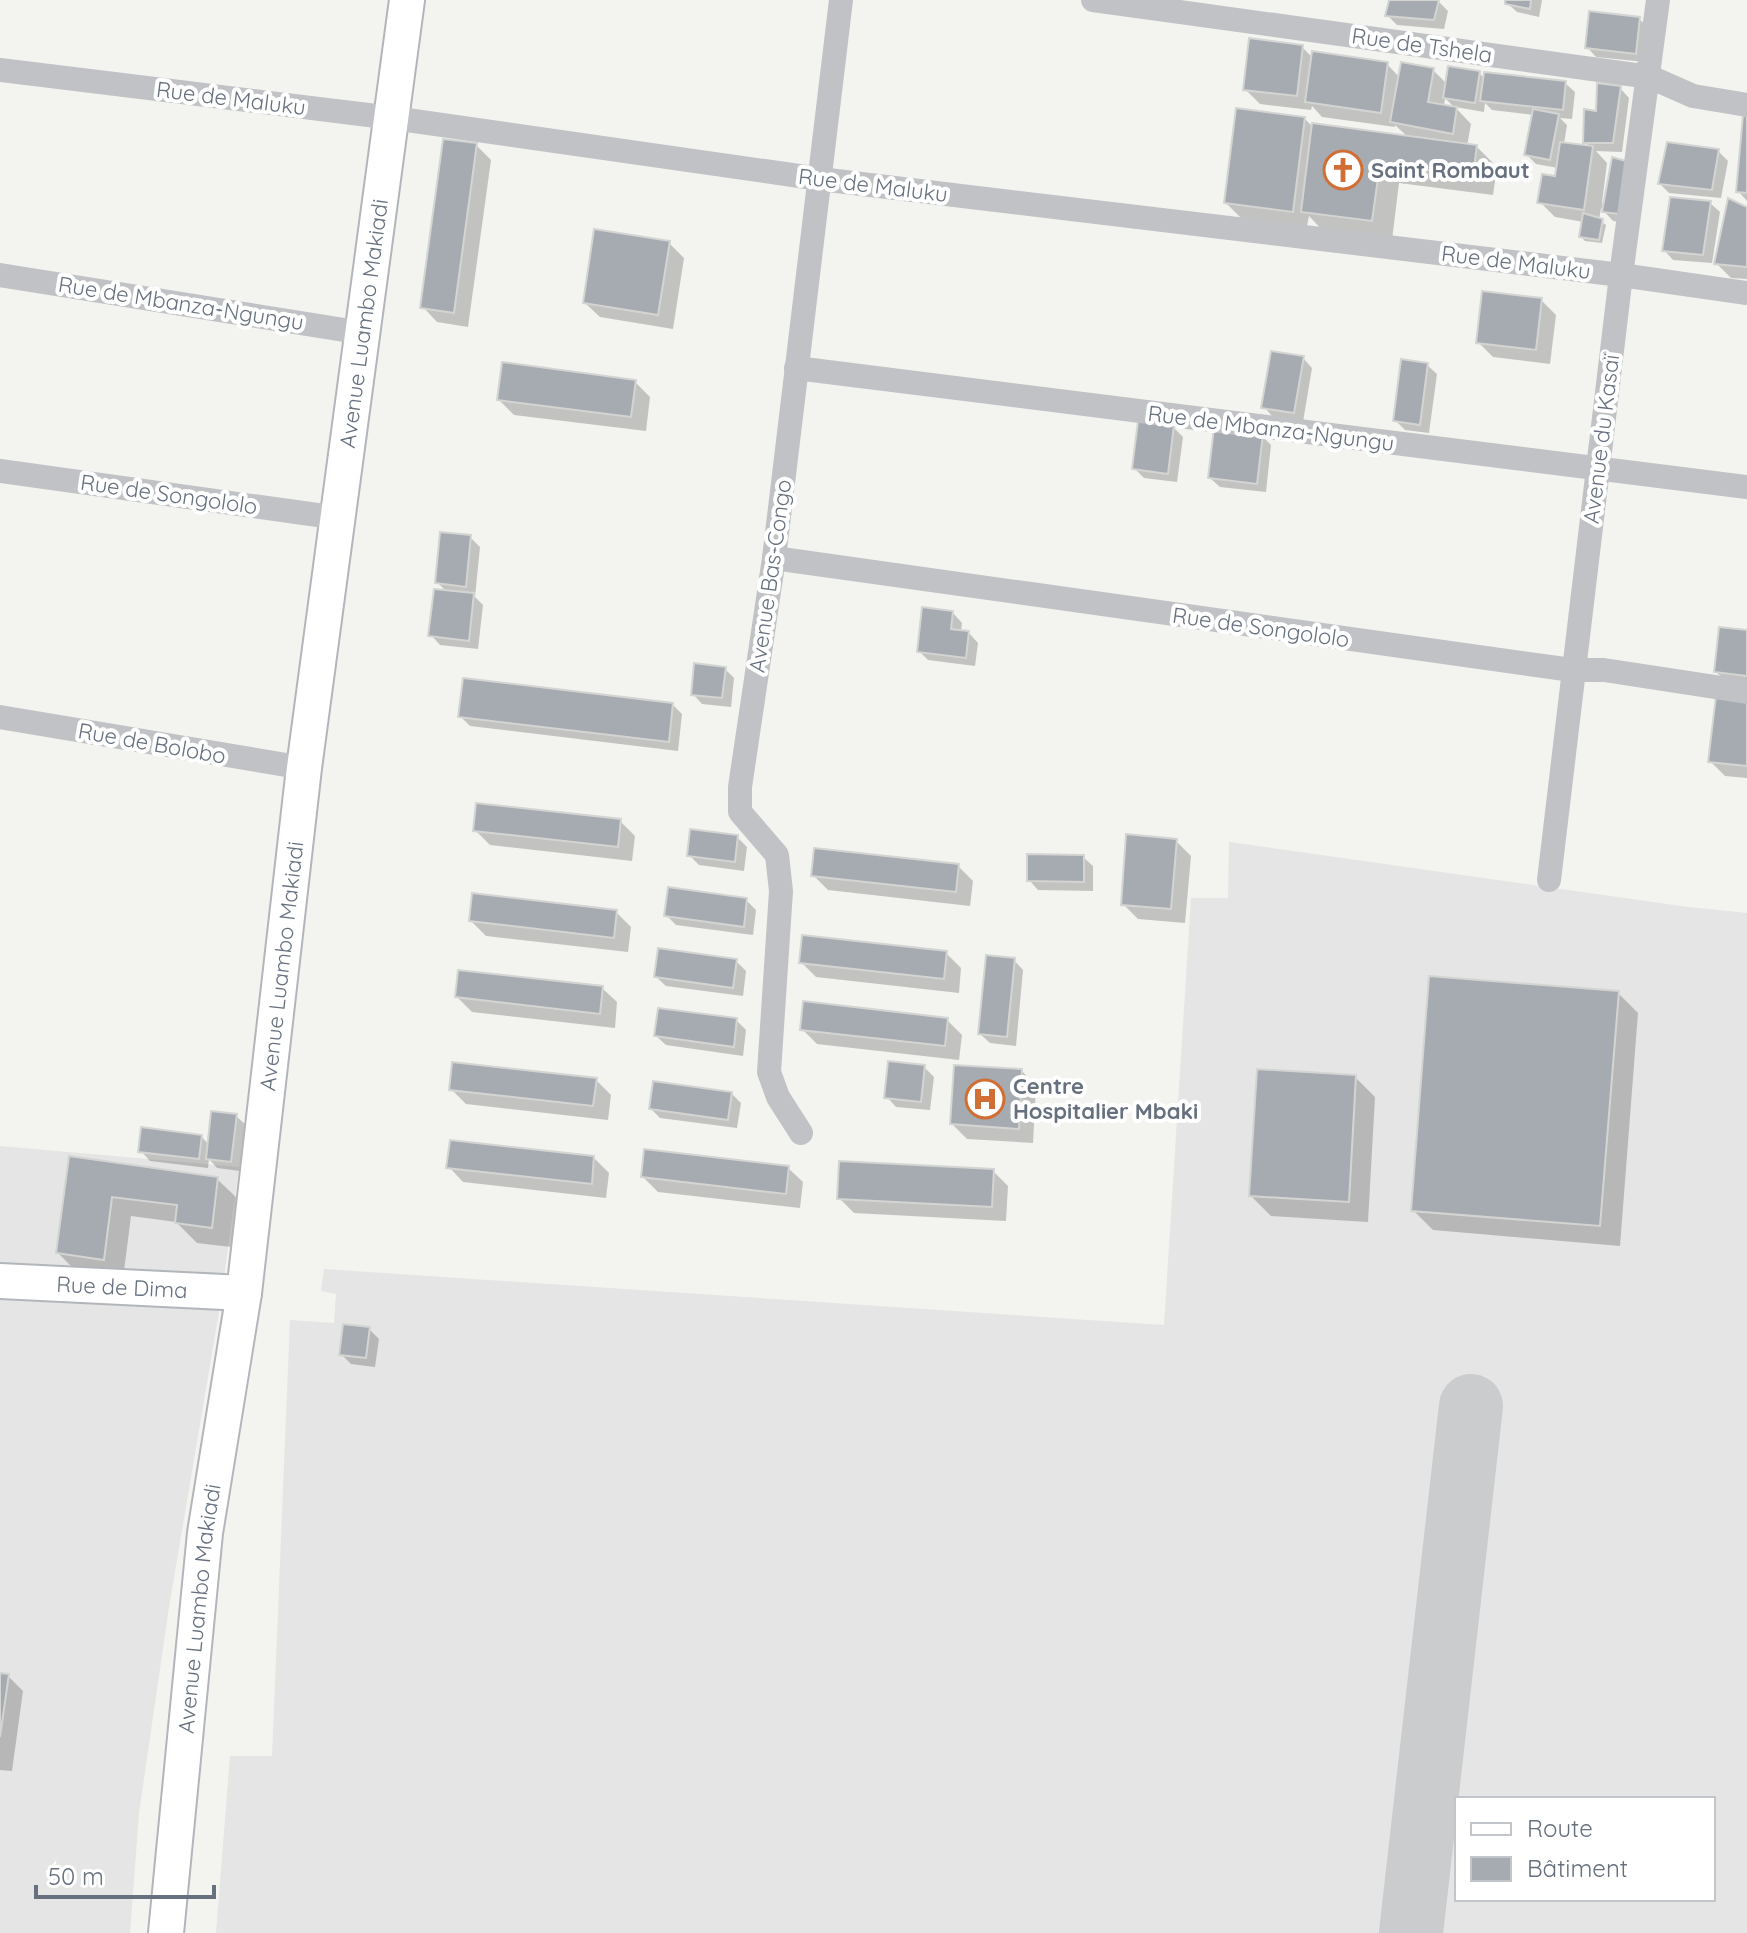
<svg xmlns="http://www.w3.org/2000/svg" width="1747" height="1933" font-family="Quicksand,sans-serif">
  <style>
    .built { fill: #e4e5e4; fill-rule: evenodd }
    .shadow { fill: #0003; fill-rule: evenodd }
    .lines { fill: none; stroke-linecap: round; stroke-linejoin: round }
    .taxiway { stroke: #cacccd; stroke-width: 64 }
    .building { fill: #a6abb2; stroke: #d4d5d3; stroke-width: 2 }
    .secondary-casing { stroke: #b2b5ba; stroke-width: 38 }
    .street { stroke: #c0c2c5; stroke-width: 24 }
    .secondary { stroke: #fff; stroke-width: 34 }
    .labels { text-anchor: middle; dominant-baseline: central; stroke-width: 8; stroke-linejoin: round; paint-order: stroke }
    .street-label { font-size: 22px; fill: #66707e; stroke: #fff }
    .poi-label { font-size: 22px; font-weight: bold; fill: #66707e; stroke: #fff; text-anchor: start }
  </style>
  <rect width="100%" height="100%" fill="#f3f4f0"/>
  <g class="built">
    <path d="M1229,842l459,65 59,6v1020h-1531l14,-177h42l18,-436 44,3 2,-29 -15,-3 3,-22 840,56 27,-427h37zM1457,1799h256v100h-256z"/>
    <path d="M0,1146l239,21 -19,139 -51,301 -30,206 -9,120h-130z"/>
  </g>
  <g class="shadow">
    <path d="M1391,0l47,1 10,10 -4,18 -47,-4 -10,-10z"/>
    <path d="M1507,0h35l-3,17 -22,-5 -10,-9z"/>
    <path d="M1639,19l10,9 -4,34 -49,-5 -9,-10z"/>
    <path d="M1302,47l11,11 74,6 13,14 33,-8 14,14 32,-11 6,6 80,4 10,9 -3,27 -12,-1 7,7 -3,19 28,4 -7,-6 13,-29 22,-25 9,10 -7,54 -26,-1 11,12 -5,40 26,20 -15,-2 -12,-13 -2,12 7,5 -4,18 -17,-2 -4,-4 3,-15 -29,-5 -15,-15 17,-24 1,-10 -22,-4 -10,-10 8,-39 -42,-5 -7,-7 -1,9 -29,-5 16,17 -4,22 10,1 20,20 -4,28 -94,-12 -7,57 -69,-9 -14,-15 -2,10 -66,-8 -15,-15 78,-85 10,10 95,10 -14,-13v2l-73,-10 -10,-11 -1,4 -51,-6 -15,-15zM1445,98l11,11 -12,-2z"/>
    <path d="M1747,118v83l-9,-10z"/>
    <path d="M476,145l15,15 -23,167 -31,-5 -14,-15z"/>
    <path d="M1718,151l10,10 -7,37 -52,-5 -9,-9z"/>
    <path d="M1710,203l10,9 -8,51 -39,-3 -9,-10z"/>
    <path d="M1747,209v70l-16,-1 -15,-15z"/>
    <path d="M669,243l15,15 -11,71 -73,-12 -15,-14z"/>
    <path d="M1541,300l15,15 -6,49 -57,-7 -15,-15z"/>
    <path d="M1303,358l9,10 -9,54 -30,-5 -9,-10z"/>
    <path d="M1427,365l10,9 -8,59 -24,-3 -10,-10z"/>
    <path d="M635,382l15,15 -4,34 -132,-16 -15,-15z"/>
    <path d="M1173,427l10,10 -6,45 -33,-4 -10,-10z"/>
    <path d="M1262,436l9,9 -5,47 -46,-5 -10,-9z"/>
    <path d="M470,537l10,10 -5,50 8,8 -5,44 -38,-4 -9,-10 16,-43 -10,-10z"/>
    <path d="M953,613l9,10 -1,9 8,1 9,10 -3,23 -47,-6 -9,-9z"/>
    <path d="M1747,633v51l-21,-3 -10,-9z"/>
    <path d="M725,669l9,9 -3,29 -29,-3 -9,-10z"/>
    <path d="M1747,702v76l-22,-2 -15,-15z"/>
    <path d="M673,705l9,9 -4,37 -208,-25 -10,-10z"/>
    <path d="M620,821l15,15 -3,25 -142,-16 -15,-15z"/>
    <path d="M737,837l10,10 -3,24 -45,-6 -10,-10z"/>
    <path d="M1176,841l15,15 -6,67 -47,-4 -15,-15z"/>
    <path d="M1083,857l10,9v25l-55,-1 -9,-10z"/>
    <path d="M958,866l15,15 -3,25 -142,-16 -15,-15z"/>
    <path d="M746,900l10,10 -3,25 -77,-10 -10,-10z"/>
    <path d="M616,912l15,15 -3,25 -142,-16 -15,-15z"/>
    <path d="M946,953l15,15 -2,25 -143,-16 -15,-15z"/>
    <path d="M1014,960l9,10 -7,76 -26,-3 -10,-9z"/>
    <path d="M736,961l10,10 -3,25 -77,-10 -10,-9z"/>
    <path d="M602,988l15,14 -2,26 -143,-16 -15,-15z"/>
    <path d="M1618,993l20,20 -18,233 -187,-16 -20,-20z"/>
    <path d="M736,1020l10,10 -3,26 -77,-11 -10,-9z"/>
    <path d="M947,1020l15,15 -3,25 -142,-16 -15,-15z"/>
    <path d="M924,1067l10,10 -4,33 -34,-3 -9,-10z"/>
    <path d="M1022,1071l14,15 -3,57 -66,-4 -15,-15z"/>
    <path d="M1355,1077l20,20 -7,125 -97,-6 -20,-20z"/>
    <path d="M596,1080l15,15 -3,25 -142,-16 -15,-15z"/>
    <path d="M731,1093l10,10 -4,25 -77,-10 -9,-9z"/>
    <path d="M236,1116l10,9 -6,46 -23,-3 -8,-9 -1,9 -58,-7 -9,-10 60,-15 8,9z"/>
    <path d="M71,1158l146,21 21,20 -7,48 -34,-4 -21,-21 -45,-6 -8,63 -45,-6 -20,-20z"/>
    <path d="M594,1158l15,15 -3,25 -143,-16 -14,-15z"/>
    <path d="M788,1168l15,14 -3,26 -142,-16 -15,-15z"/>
    <path d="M993,1171l15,15 -2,35 -152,-8 -15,-15z"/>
    <path d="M369,1329l10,10 -4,28 -24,-3 -10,-10z"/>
    <path d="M0,1675l8,1 15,15 -11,80 -12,-1z"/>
  </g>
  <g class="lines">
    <path class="taxiway" d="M1411,1933l60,-527"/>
  </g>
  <g class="building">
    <path d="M1389,0h50l-5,20 -49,-4z"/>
    <path d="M1505,0h26l-1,9 -25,-5z"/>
    <path d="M1589,11l51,6 -4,37 -51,-6z"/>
    <path d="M1249,38l54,7 -6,51 -54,-6z"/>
    <path d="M1312,51l76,11 -7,51 -76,-11z"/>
    <path d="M1401,62l33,6 -6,34 29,5 -4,27 -63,-12z"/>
    <path d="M1448,66l32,5 -5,32 -32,-5z"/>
    <path d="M1484,72l82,9 -3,29 -83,-9z"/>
    <path d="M1597,83l24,3 -8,57h-30l1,-34 12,2z"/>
    <path d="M1236,108l69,9 -12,95 -69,-9z"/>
    <path d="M1533,109l26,5 -9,46 -26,-5z"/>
    <path d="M1743,115l4,1v77l-11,-1z"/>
    <path d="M1312,123l165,22 -4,31 -93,-12 -8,57 -71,-9z"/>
    <path d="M443,139l34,4 -23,170 -34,-5z"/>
    <path d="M1560,142l33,4 -9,64 -47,-7 5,-29 13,2z"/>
    <path d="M1667,142l52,7 -7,41 -54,-6z"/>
    <path d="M1612,157l14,4 -7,53 -17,-2z"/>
    <path d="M1670,197l41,4 -8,54 -41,-4z"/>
    <path d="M1728,198l19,9v60l-33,-3z"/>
    <path d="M1583,213l20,6 -4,21 -20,-3z"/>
    <path d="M594,229l76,12 -12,74 -75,-12z"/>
    <path d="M1482,291l60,7 -6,52 -60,-7z"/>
    <path d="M1271,351l33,5 -10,57 -33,-5z"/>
    <path d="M1401,359l27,4 -8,62 -27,-4z"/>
    <path d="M502,362l134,18 -5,37 -134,-17z"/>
    <path d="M1138,421l36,4 -6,49 -36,-5z"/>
    <path d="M1214,428l49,6 -6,50 -49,-6z"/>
    <path d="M440,532l31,3 -5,52 -31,-4z"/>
    <path d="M434,589l40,4 -5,48 -41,-5z"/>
    <path d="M922,607l31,4 -2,18 18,2 -3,27 -49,-6z"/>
    <path d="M1719,627l28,3v46l-33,-4z"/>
    <path d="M694,663l32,4 -4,31 -31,-3z"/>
    <path d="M463,678l210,25 -4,39 -211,-25z"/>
    <path d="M1716,696l31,4v66l-39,-4z"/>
    <path d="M476,803l145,16 -3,28 -145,-16z"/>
    <path d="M690,829l48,6 -3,27 -48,-6z"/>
    <path d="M1126,834l51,5 -6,70 -50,-4z"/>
    <path d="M814,848l145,16 -3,28 -145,-16z"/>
    <path d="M1027,854l57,1v27l-57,-1z"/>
    <path d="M668,887l79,11 -3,29 -80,-11z"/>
    <path d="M472,893l145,17 -3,28 -145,-17z"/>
    <path d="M802,935l145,16 -3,28 -145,-16z"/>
    <path d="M658,948l79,11 -4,29 -79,-11z"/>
    <path d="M986,955l29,3 -8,79 -29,-3z"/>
    <path d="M458,970l145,16 -3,28 -145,-17z"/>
    <path d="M1429,976l190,15 -19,235 -189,-15z"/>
    <path d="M803,1001l145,17 -3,28 -145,-16z"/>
    <path d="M658,1008l79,10 -3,29 -80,-11z"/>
    <path d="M888,1061l37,4 -4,37 -37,-4z"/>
    <path d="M452,1062l145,16 -4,28 -144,-16z"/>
    <path d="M954,1065l68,4 -3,60 -69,-5z"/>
    <path d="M1257,1069l99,6 -7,127 -100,-6z"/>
    <path d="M653,1081l79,11 -4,28 -79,-11z"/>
    <path d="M211,1111l26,3 -6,48 -25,-3z"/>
    <path d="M141,1127l61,8 -3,24 -61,-7z"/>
    <path d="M450,1140l144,16 -2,28 -146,-16z"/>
    <path d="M644,1149l145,17 -3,28 -145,-17z"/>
    <path d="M69,1156l149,21 -6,51 -37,-5 2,-18 -65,-8 -8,63 -48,-7z"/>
    <path d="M839,1161l155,8 -2,38 -155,-8z"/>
    <path d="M343,1324l27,3 -4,31 -27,-3z"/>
    <path d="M0,1673l9,1 -9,63z"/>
  </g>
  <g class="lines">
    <g class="secondary-casing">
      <g id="secondary">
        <path id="s1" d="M0,1281l244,12"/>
        <path id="s2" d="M166,1933l39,-400 39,-240 60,-525 103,-768"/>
      </g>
    </g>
    <g class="street">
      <path d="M1093,0l557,77 43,19 54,9"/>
      <path d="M0,70l393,48 427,61 801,96 126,18"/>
      <path d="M0,275l363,58"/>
      <path d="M796,368l951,119"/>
      <path d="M0,471l339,47"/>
      <path d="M774,558l798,112h32l143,22"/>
      <path d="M0,717l304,51"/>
      <path d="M1549,880l72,-605 37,-275"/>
      <path d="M801,1133l-23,-36 -9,-25 12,-181 -4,-36 -37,-43v-25l34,-229 67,-558"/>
    </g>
    <use href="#secondary" class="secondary"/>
  </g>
  <defs>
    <g id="church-ring" transform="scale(2)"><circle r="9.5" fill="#fff" stroke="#d16e33" stroke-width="1.5"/><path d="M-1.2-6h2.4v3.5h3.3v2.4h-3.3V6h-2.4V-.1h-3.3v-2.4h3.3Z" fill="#d16e33"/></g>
    <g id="hospital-ring" transform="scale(2)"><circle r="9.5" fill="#fff" stroke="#d16e33" stroke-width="1.5"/><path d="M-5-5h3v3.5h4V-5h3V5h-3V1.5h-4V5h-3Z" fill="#d16e33"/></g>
  </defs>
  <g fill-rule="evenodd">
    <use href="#church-ring" x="1343" y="170"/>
    <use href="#hospital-ring" x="985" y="1099"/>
  </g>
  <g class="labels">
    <g class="street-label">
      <text transform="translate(1422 45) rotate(8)">Rue de Tshela</text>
      <text transform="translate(231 98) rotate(7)">Rue de Maluku</text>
      <text transform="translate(873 185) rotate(7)">Rue de Maluku</text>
      <text transform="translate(1516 262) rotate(7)">Rue de Maluku</text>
      <text transform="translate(181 303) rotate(9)">Rue de Mbanza-Ngungu</text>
      <text stroke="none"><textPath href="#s2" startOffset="1622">Avenue Luambo Makiadi</textPath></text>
      <text transform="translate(1271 428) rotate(7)">Rue de Mbanza-Ngungu</text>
      <text transform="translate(1601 439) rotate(-83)">Avenue du Kasaï</text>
      <text transform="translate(169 494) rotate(8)">Rue de Songololo</text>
      <text transform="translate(770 576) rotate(-82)">Avenue Bas-Congo</text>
      <text transform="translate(1261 627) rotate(8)">Rue de Songololo</text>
      <text transform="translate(152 743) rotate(10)">Rue de Bolobo</text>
      <text stroke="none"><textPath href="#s2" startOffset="974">Avenue Luambo Makiadi</textPath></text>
      <text stroke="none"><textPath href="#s1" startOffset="122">Rue de Dima</textPath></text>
      <text stroke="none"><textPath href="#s2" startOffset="326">Avenue Luambo Makiadi</textPath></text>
    </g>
    <g class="poi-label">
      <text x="1371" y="170">Saint Rombaut</text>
      <text x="1013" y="1086">Centre<tspan x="1013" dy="25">Hospitalier Mbaki</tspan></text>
    </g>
  </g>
  <rect x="1455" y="1797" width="260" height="104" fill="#ffffff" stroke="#c2c6cb" stroke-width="2"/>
  <rect x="1471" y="1823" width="40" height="12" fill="#ffffff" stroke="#c2c6cb" stroke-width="2"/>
  <text x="1527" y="1837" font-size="24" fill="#66707e">Route</text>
  <rect x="1471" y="1857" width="40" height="24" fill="#a6abb2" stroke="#c2c6cb" stroke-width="2"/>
  <text x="1527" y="1877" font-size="24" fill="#66707e">Bâtiment</text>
  <path d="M36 1885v12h178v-12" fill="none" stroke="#66707e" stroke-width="4"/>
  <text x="48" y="1885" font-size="24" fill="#66707e" stroke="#ffffff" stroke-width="6" paint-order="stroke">50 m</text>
</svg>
